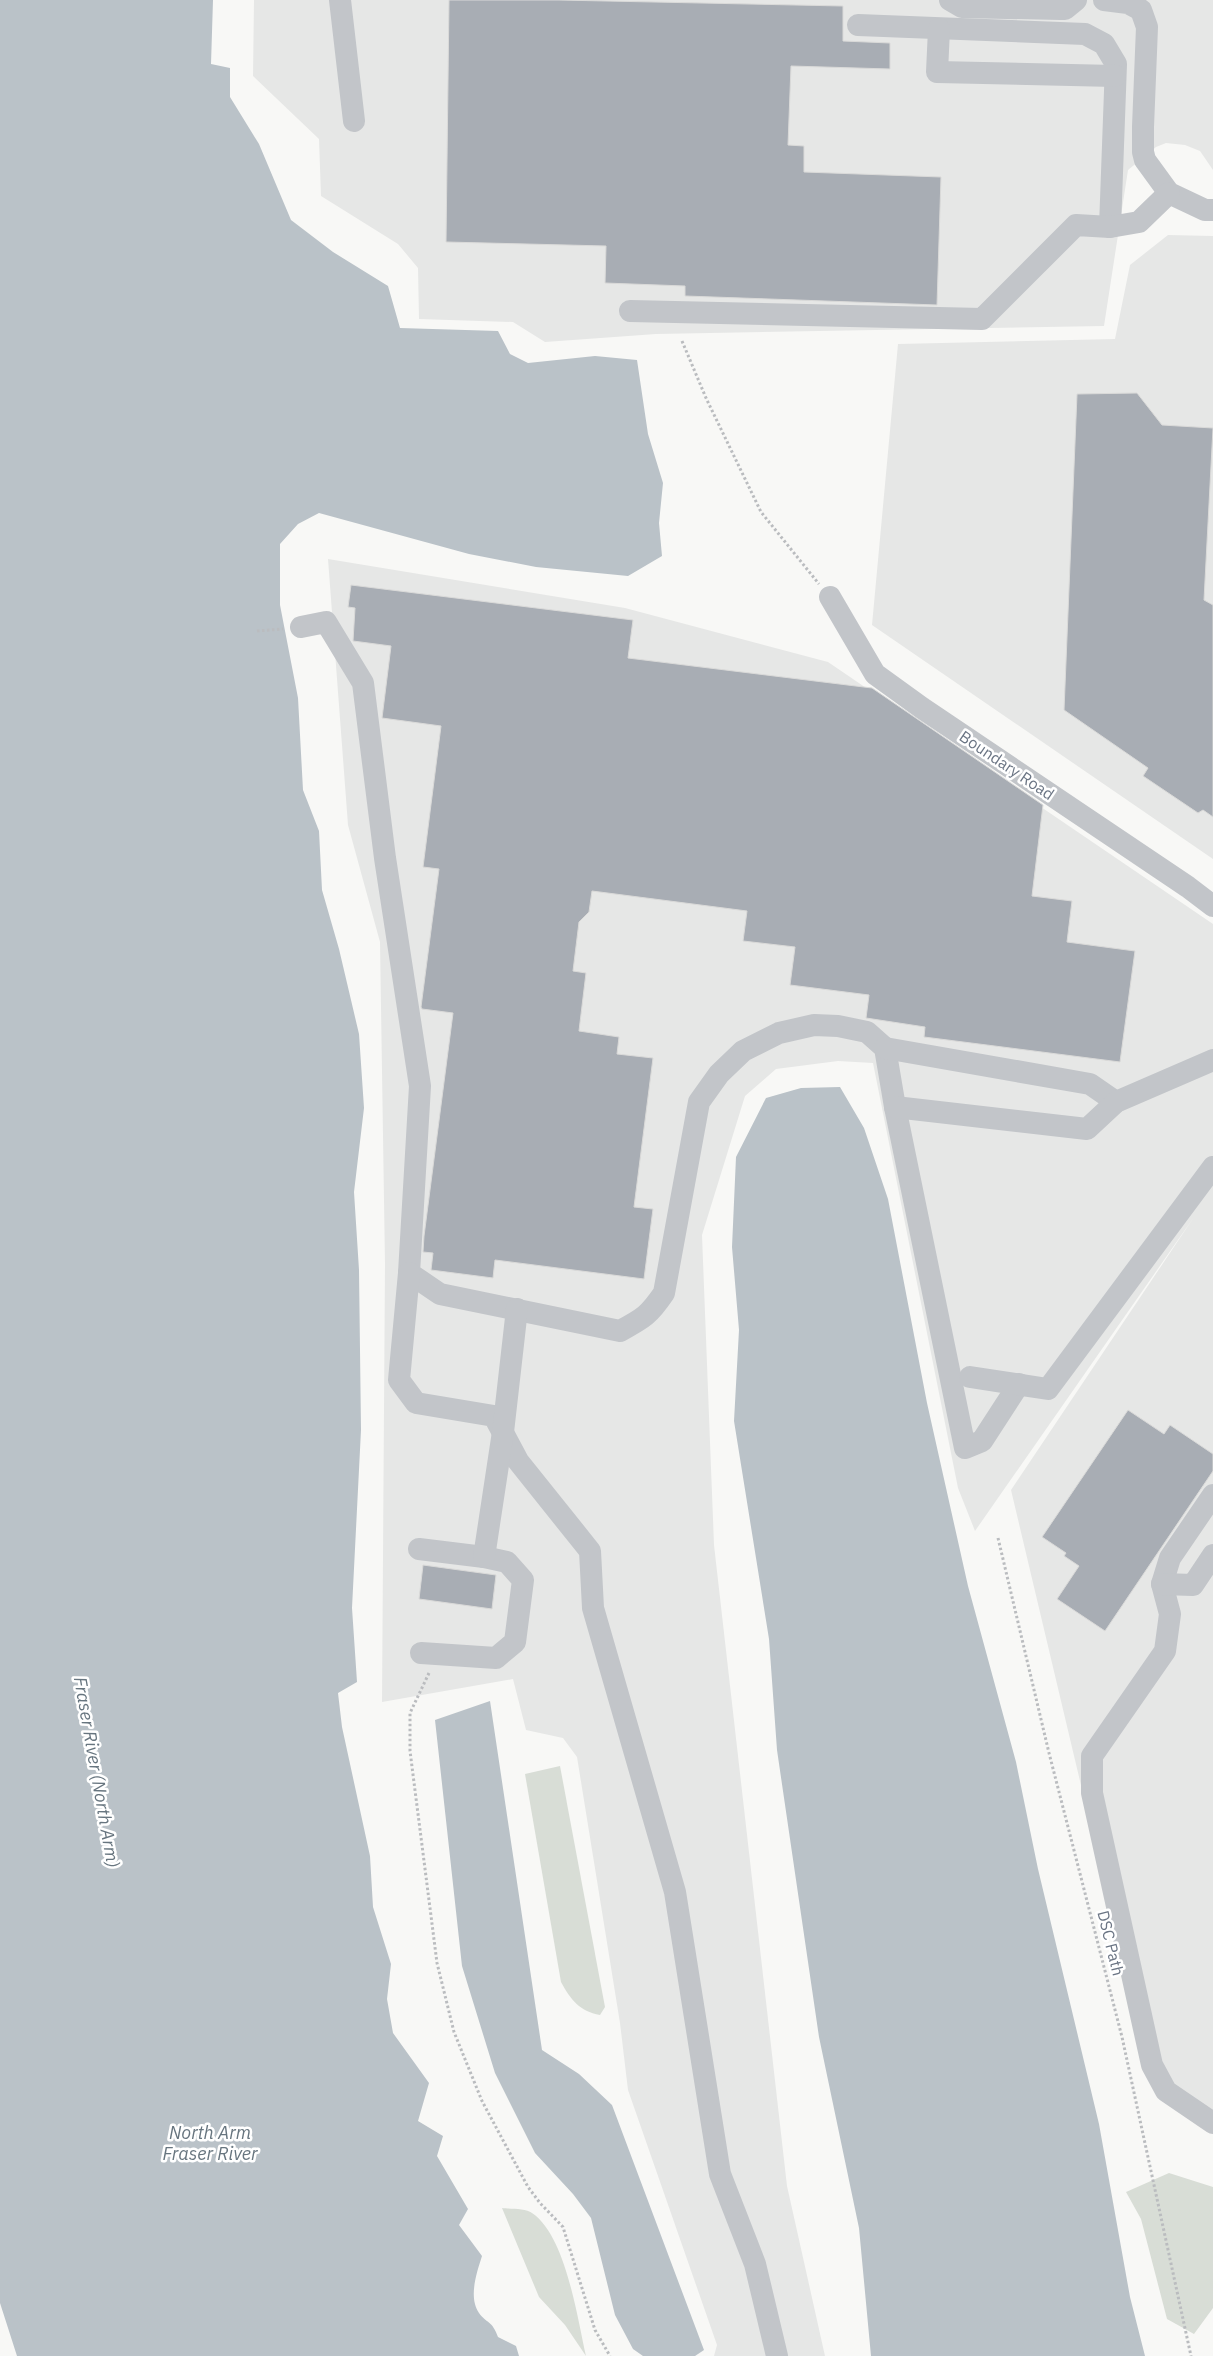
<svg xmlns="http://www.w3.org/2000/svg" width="1213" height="2356" font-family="'IBM Plex Sans',sans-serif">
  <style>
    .built { fill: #e6e7e6 }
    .green { fill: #d8ddd6 }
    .water { fill: #bac2c8 }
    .building { fill: #a8adb4; stroke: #dadad9 }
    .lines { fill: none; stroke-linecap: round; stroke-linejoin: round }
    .path { stroke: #babcbf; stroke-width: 3; stroke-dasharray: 2.5 2.5; stroke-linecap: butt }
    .minor { stroke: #c2c5c9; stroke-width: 22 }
    .labels { text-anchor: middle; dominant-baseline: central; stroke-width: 5; stroke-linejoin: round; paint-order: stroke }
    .street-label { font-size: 16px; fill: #6b7584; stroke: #fff }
    .water-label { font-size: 18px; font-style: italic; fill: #67757f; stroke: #fff }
  </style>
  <rect width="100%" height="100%" fill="#f8f8f6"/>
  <g class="built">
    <path d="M254,0h959v170l-13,-19 -15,-6 -19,-2 -10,4 -28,23 -24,156 -448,8 -111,8 -32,-20 -94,-3 -1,-51 -20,-24 -77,-48 -2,-57 -66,-63z"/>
    <path d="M1168,235l45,1v623l-341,-234 26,-281 217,-5 15,-74z"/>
    <path d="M328,559l297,49 203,54 385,262v1206l-60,-41 -142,-599 183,-273 -219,314 -17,-43 -85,-425 -35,-2 -62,8 -31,27 -43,139 12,310 73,641 38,170h-111l3,-11 -89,-255 -8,-67 -43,-266 -14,-19 -37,-8 -13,-51 -131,23 3,-438 -5,-322 -32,-117z"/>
  </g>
  <g class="green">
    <path d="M560,1766l45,241 -5,8c-21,-4 -29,-15 -39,-33l-36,-208z"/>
    <path d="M1169,2173l44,14v121l-19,26 -27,-15 -26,-100 -15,-27z"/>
    <path d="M502,2208c8,1 24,0 30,5 34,23 45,104 54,143l-21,-31 -26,-28z"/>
  </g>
  <g class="water">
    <path d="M0,0h213l-2,64 19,4v29l29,47 32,76 42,32 55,34 12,42 98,3 12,23 18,9 67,-7 42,4 11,74 15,49 -4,40 3,33 -34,20 -92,-9 -67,-13 -150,-41 -21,11 -18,20v61l18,93 5,92 16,41 3,59 17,59 20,85 5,74 -10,84 5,78 2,160 -9,178 5,74 -19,11 4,34 28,129 3,51 18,57 -4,35 6,34 36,50 -11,38 25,15 -6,20 31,53 -9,16 23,31c-5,16 -14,41 -3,57 8,11 13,7 19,24l18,9 3,10h-502l-17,-53z"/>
    <path d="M840,1087l24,41 24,71 39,204 41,183 48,176 22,107 61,255 31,173 15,59h-274l-12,-128 -40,-191 -42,-287 -8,-111 -35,-218 5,-91 -7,-83 4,-90 30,-59 35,-10z"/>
    <path d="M490,1701l52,349 37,24 33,31 92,245 -9,6h-52l-10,-7 -18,-34 -24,-97 -18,-24 -38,-41 -40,-80 -33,-107 -27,-246z"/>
  </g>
  <g class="building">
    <path d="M449,0h110l284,6v35l47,2v26l-99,-3 -3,79 16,1v26l137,5 -4,128 -252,-9v-10l-80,-3 1,-37 -160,-4z"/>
    <path d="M1137,393l25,32 51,3 -9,172 9,5v212l-10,-7 -5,3 -55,-37 5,-8 -84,-58 13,-316z"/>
    <path d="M351,585l282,35 -5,38 244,30 171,117 -11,91 40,5 -5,41 68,9 -15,111 -196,-25 1,-10 -59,-9 3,-23 -79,-10 5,-38 -52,-6 4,-30 -155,-20 -3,21 -10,10 -6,49 13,2 -7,58 40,6 -2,17 36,4 -19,149 19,2 -9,70 -149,-19 -2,18 -62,-8 2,-17 -10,-1 1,-16 29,-223 -31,-4 -1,-2 18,-138 -16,-2 18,-141 -59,-8 9,-72 -38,-5 2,-33 -7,-1z"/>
    <path d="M1128,1410l36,24 6,-9 43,29v17l-108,160 -48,-32 22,-33 -15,-10 2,-3 -24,-16z"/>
    <path d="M423,1565l73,10 -4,34 -73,-10z"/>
  </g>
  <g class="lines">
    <g class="path">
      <path d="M682,341l24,57 55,114 58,72"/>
      <path d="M257,631l26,-2"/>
      <path d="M998,1538l51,215 73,284 69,319"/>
      <path d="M429,1673l-19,40v38l27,212 17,69 28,69 46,86 12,16 23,24 32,103 15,26"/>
    </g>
    <g class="minor">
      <path d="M340,0l14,121"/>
      <path d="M950,0l12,7 99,2h4l11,-9"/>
      <path d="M1104,0l24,3 13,7 6,17 -4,100v25l2,8 24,33 36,17h8"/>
      <path d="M858,25l227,9 19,10 12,20 -6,163"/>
      <path d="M939,29l-2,43 178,4"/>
      <path d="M630,311l352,8 94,-94 34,2 29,-5 30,-29"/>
      <path d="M830,597l45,77 47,34 266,179 25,19"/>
      <path d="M301,627l25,-5 37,61 22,175 35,228 -11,187 31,21 180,37c24,-13 29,-16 44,-38l35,-191 20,-28 24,-23 36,-18 35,-8 24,1 29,6 18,16 10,59 70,341 17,-7 37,-57"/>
      <path d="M885,1048l205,36 26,18"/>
      <path d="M895,1107l192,22 29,-27 97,-42"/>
      <path d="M409,1273l-10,107 17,23 78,13 24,45 72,90 3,57 82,284 45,282 35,90 22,92"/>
      <path d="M970,1377l78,12 165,-222"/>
      <path d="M1213,1495l-43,63 -8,26 8,30 -5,37 -73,105v37l60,272 14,26 47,32"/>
      <path d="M419,1549l65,8 23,5 16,18 -8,62 -19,16 -75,-5"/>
      <path d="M484,1557l19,-125 14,-123"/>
      <path d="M1162,1584l31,1 20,-30"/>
    </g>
  </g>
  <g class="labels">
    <g class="street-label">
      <text transform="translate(1007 765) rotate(34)">Boundary Road</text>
      <text transform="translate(1111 1943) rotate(76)">DSC Path</text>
    </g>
    <g class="water-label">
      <text transform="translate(97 1772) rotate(80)">Fraser River (North Arm)</text>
      <text x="210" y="2132">North Arm<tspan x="210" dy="21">Fraser River</tspan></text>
    </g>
  </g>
</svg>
